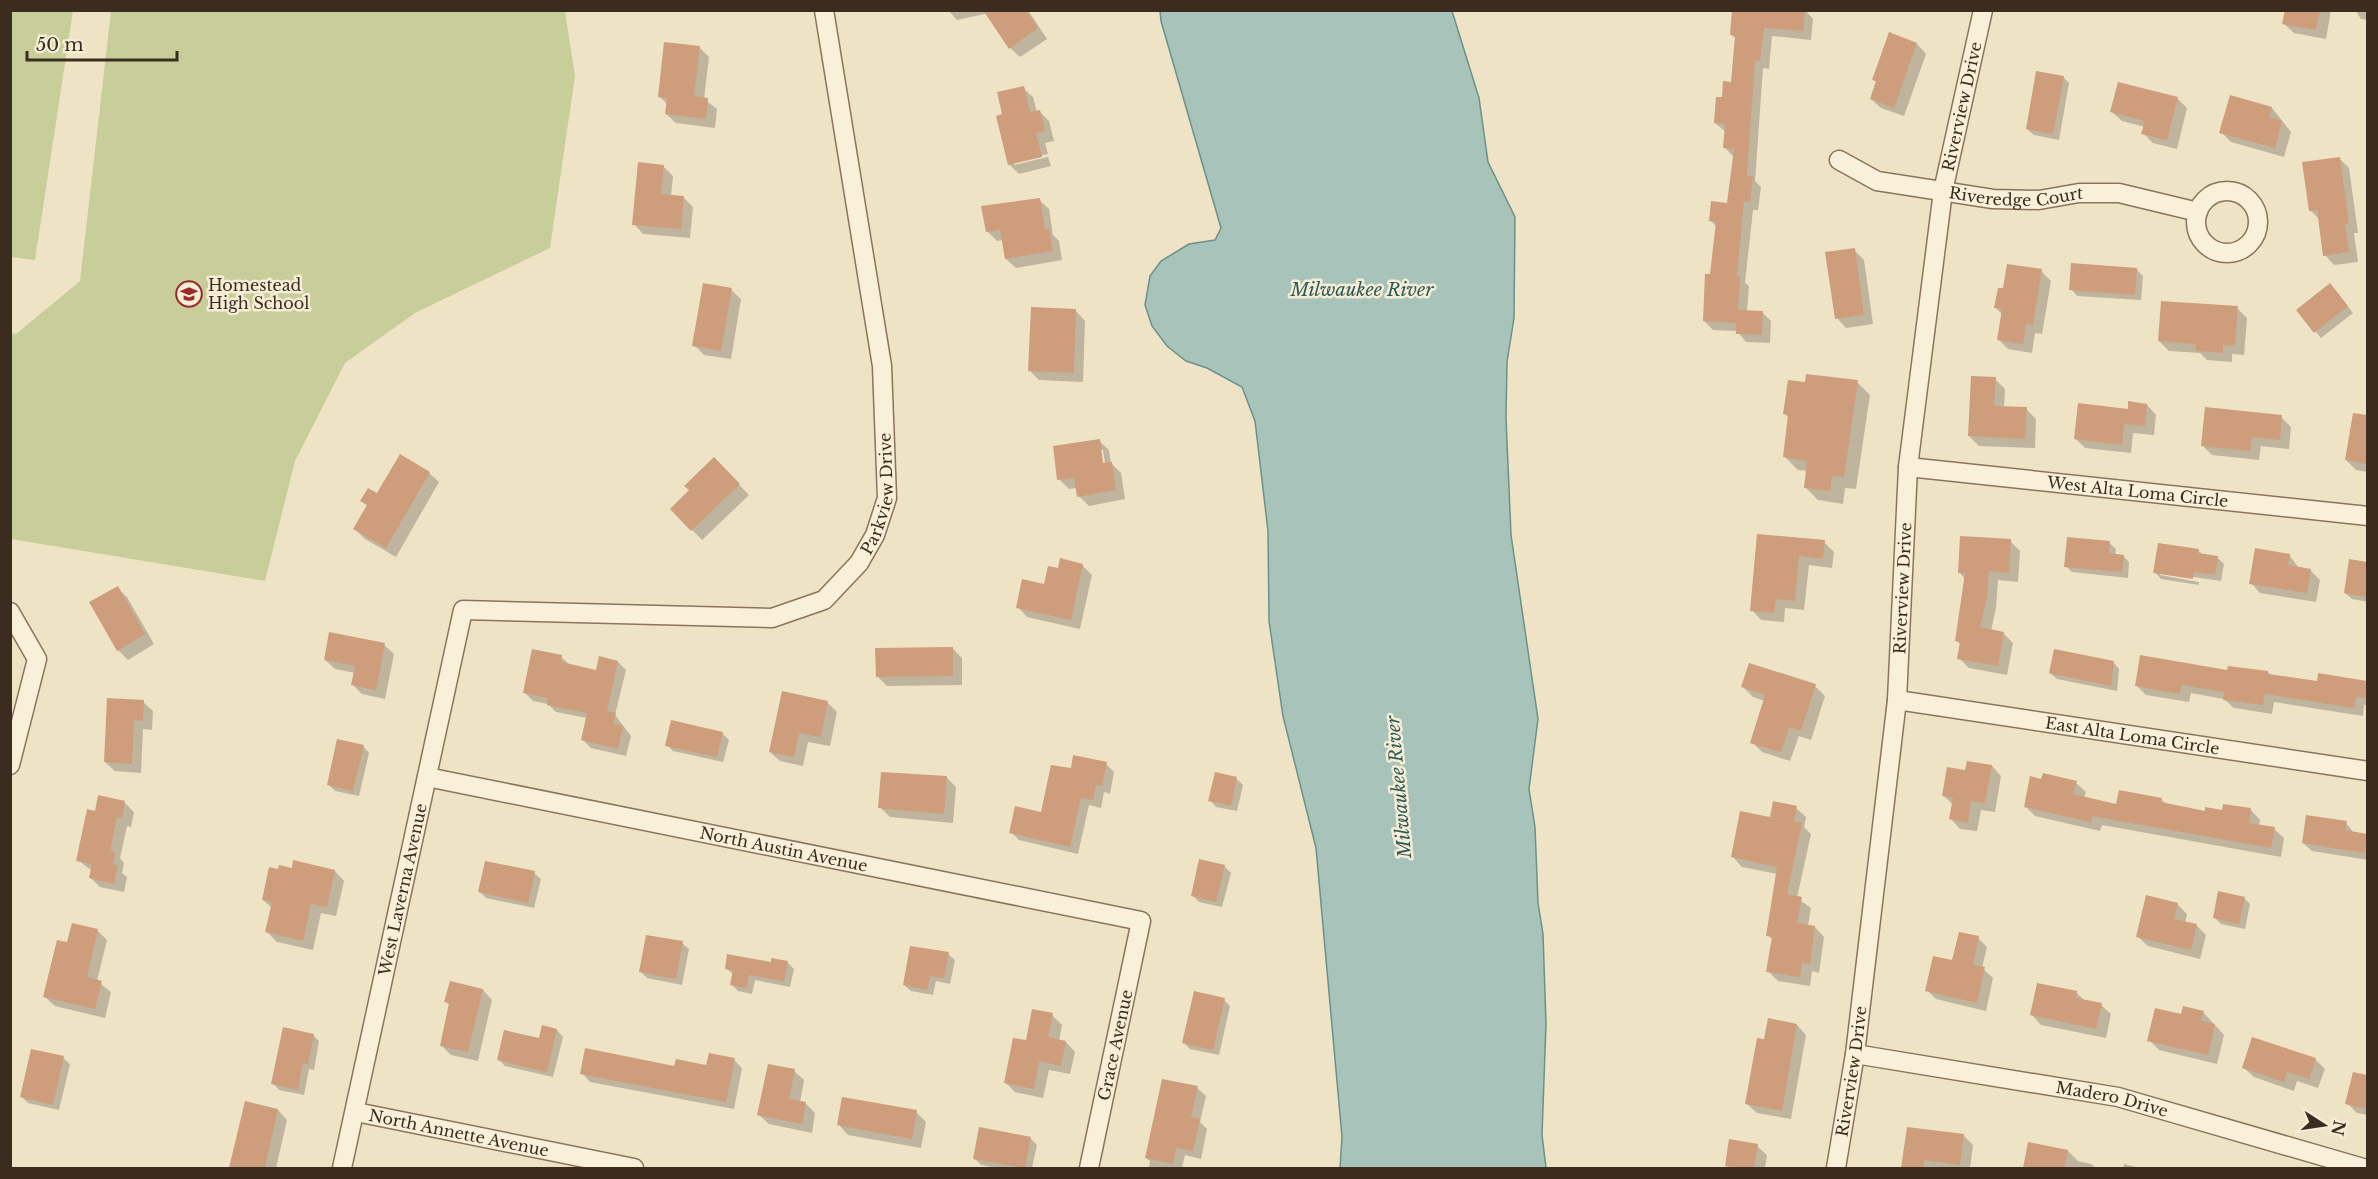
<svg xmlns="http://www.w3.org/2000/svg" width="2378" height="1179" font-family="'Libre Baskerville',serif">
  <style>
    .green { fill: #c8ce99 }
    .water { fill: #a7c3ba; stroke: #6d9188; stroke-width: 1.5 }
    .shadow { fill: #0003; fill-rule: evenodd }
    .building { fill: #ce9d7b }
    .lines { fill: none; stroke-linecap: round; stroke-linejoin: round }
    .minor-casing { stroke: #8b745b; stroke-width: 21 }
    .minor { stroke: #f9f0d9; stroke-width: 18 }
    .labels { text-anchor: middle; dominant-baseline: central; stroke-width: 5; stroke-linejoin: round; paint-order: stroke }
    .street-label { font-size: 16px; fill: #3b2c1f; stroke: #f6edd6 }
    .poi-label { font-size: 16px; fill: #3b2c1f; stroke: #f6edd6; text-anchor: start }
    .water-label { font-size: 18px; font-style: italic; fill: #2e5b58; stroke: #f6edd6 }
  </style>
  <rect width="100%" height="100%" fill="#efe3c6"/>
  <g class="green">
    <path d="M10,11h63l-38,249 -24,-3z"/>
    <path d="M111,11h454l10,65 -25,172 -135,65 -70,50 -50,98 -30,120 -254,-42v-206l5,1 64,-53z"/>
  </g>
  <path class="water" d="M1160,11h292l27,87 9,64 27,55 -1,101 -7,44 -1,56 5,117 27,184 -9,70 6,38 3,76 5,31 3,90 -4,111 4,33h-206l2,-31 -26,-289 -33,-132 -14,-95 -1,-90 -13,-110 -13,-34 -35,-19 -21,-7 -19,-15 -15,-20 -7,-21 5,-29 11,-15 28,-17 26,-4 6,-12 -60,-207z"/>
  <g class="shadow">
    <path d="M948,10h80l19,29 -27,18 -10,-9 -21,-35 -32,7z"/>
    <path d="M1734,10h71l8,9 -2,21 -39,-4 -3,33 -6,-1 -8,113 6,6 -3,23h-5l-8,73 4,3 -2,25 15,1 9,9 -1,22 -24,-1 -9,-11 -24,-1 -9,-9 13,-94 -6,-6 18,-16 5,-48 -9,-9 1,-16 -11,-9 8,-24 9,-15 4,-45 -4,-4z"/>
    <path d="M2286,10h45l-5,29 -32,-6 -10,-9z"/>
    <path d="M2355,10h13v10l-7,-1z"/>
    <path d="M1917,44l9,10 -22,62 -23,-8 -10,-9 6,-16 -4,-4z"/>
    <path d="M700,48l9,9 -5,42 13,10 -2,19 -39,-5 -10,-9 2,-9 -9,-9z"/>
    <path d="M2063,77l6,6 -10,57 -25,-5 -7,-6z"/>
    <path d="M1023,88l10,9 4,15h3l9,9 5,20 -9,2 3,11 -34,8v3l34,-8 3,9 -32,8 -10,-10 -5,-49z"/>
    <path d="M2177,98l10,10 -10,41 -24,-6 -10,-10 2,-6 -23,-6 -10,-9z"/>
    <path d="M2272,108l19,24 -7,25 -53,-15 -10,-10z"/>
    <path d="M2339,158l10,10 9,65h-4l4,29 -24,3 -9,-10 -6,-36 -9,-9z"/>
    <path d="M663,166l10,10 -2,20 12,1 10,10 -3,31 -47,-4 -9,-10z"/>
    <path d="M1039,200l10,9 4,26 6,6 3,19 -46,8 -10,-9 -3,-19 -6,1 -10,-10z"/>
    <path d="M1854,250l10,10 9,64 -27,4 -9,-10z"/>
    <path d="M2136,269l7,7 -2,24 -64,-4 -6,-7z"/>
    <path d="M2041,271l10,10 -9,53 -7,-1 -3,20 -24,-4 -10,-10 4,-25 -6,-6 9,-18z"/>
    <path d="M731,290l10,9 -10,60 -27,-4 -10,-10z"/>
    <path d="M2336,291l17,22 -32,25 -23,-27z"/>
    <path d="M2237,308l10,10 -3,37 -12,-1v8l-25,-2 -7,-7 -31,-2 -10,-10z"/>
    <path d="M1076,311l9,10 -2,61 -44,-2 -10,-10z"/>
    <path d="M1995,379l10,10 -1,19 22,1 10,10 -1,29 -56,-2 -10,-10z"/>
    <path d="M1857,382l13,13 -14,94 -11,-1 -2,16 -25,-4 -13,-13 2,-16 -9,-1 -13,-13 4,-39 -4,-4 21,-30z"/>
    <path d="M2147,405l9,10 -2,20 -21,-2 -2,20 -46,-5 -9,-9 53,-29z"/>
    <path d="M2354,414l14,3v55l-12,-2 -10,-10z"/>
    <path d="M2281,417l10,10 -2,22 -28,-3 -2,14 -47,-5 -9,-9z"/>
    <path d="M1099,441l10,9 2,13 10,10 4,26 -36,7 -10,-10 -2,-8 -8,1 -10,-10zM1100,450h3l3,20 -3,1z"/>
    <path d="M714,459l35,36 -47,45 -30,-31 19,-19z"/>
    <path d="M429,473l10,9 -43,75 -31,-18 -10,-10 13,-23 -6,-5z"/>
    <path d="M1758,536l66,6 10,10 -2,16 -23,-3 -5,45 -19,-2 -1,14 -23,-2 -9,-10z"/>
    <path d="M2010,541l10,10 -2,31 -20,-2 -2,28 -5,23 12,2 10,10 -6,32 -38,-7 -10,-10 2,-13 -4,-4 8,-62 -6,-7z"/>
    <path d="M2109,543l7,6 -1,6 8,1 6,6 -1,16 -56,-6 -6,-6z"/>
    <path d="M2198,550l5,5 14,2 7,7 -3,17 -61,-9v3l39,7v3l-38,-6 -6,-7z"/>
    <path d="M2289,555l10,13 11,2 10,10 -4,22 -56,-9 -9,-10z"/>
    <path d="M2350,561l18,3v38l-16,-3 -7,-6z"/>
    <path d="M1082,565l10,10 -12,54 -53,-12 -9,-10 27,-21 14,-16z"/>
    <path d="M117,588l10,9 27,47 -26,16 -10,-10z"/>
    <path d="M384,645l10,9 -9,45 -23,-5 -9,-9 2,-12 -20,-4 -10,-9z"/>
    <path d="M952,648l10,10v27l-75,1 -10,-10z"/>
    <path d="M561,657l8,7 28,7 21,-9 8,8 -11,45 16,21 -5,20 -35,-8 -8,-8 4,-22 -31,-6 -8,-8 -15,-3 -8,-8z"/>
    <path d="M2113,662l6,7 -2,22 -60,-12 -7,-6z"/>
    <path d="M2228,671l40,1 3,4 47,7 1,-8 49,7v23h-4l-1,11 -89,-14 -2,12 -38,-6 -10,-9 -33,-6 -2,9 -43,-7 -9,-9z"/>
    <path d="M1815,686l10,10 -14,44 -12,-4 -9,25 -28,-9 -10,-10 13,-41 -12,-4 -10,-10z"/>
    <path d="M143,702l10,9 -1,19 -9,-1 -2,44 -26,-2 -10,-9z"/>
    <path d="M827,702l10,10 -7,34 -22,-4 -5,24 -23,-5 -10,-9z"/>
    <path d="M722,733l7,7 -6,22 -50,-11 -6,-6z"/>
    <path d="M363,746l6,7 -10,43 -24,-5 -7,-7z"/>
    <path d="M1106,764l8,8 -4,22 -6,-2 -3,16 -12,-3 -11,49 -59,-14 -8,-8 31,-18 30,-44z"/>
    <path d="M1992,766l9,10 -6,36 -14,-2 -4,21 -17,-2 -9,-10 2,-14 -9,-9 23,-25z"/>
    <path d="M946,777l10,10 -3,36 -63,-6 -10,-10z"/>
    <path d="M1237,779l6,6 -6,26 -21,-4 -6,-7z"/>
    <path d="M2043,780l33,3 10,9 -2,6 34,8 43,-7 6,6 39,8 45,-3 9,10 -1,6 15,3 10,9 -3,19 -179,-32 -2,6 -65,-15 -10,-10z"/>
    <path d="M124,802l10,10 -3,15 -4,-1 -7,32 4,5 -2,10 5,4 -3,15 -24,-5 -9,-9 1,-7 -14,-11 18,-48z"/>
    <path d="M1796,808l10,9 -2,10 7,7 -14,64 14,10 -3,18 7,1 9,10 -5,36 -7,-2 -2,15 -32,-5 -10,-10 5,-31 -5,-5 9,-61 -35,-7 -9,-10 38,-38z"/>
    <path d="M2346,823l8,10 14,2v25l-56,-9 -9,-8z"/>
    <path d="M1224,866l7,7 -9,34 -23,-5 -7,-7z"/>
    <path d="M293,869l42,2 9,10 -8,35 -15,-3 -8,37 -36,-8 -10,-10 5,-24 -9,-8 16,-29z"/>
    <path d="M534,873l7,6 -7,29 -48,-10 -6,-6z"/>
    <path d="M2244,898l6,6 -5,25 -24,-5 -6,-6z"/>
    <path d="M2177,904l10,10 -2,9 11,2 10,10 -6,24 -52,-13 -10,-9z"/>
    <path d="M97,930l10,10 -10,41 14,11 -6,26 -50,-12 -10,-9 23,-53z"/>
    <path d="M1978,938l9,9 -5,21 11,10 -7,33 -50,-12 -9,-9z"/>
    <path d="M682,943l7,6 -7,36 -35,-7 -6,-6z"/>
    <path d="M948,954l7,6 -5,24 -14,-3 -3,14 -22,-4 -7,-6z"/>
    <path d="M788,963l6,6 -4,18 -35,-7 -3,14 -14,-3 -6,-6 2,-10 -8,-7z"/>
    <path d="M483,990l9,10 -14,61 -27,-6 -10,-10 9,-39 -4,-4z"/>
    <path d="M2077,993l9,9 15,3 10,9 -5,24 -65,-13 -9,-10z"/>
    <path d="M1224,1000l6,6 -11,49 -29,-6 -7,-7z"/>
    <path d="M2203,1012l21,23 -7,29 -58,-14 -10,-10 33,-24z"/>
    <path d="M1052,1015l10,10 -3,16 7,1 9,10 -5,22 -21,-4 -6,28 -28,-6 -10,-10 22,-40z"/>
    <path d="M1797,1025l9,10 -15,84 -34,-6 -10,-9 19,-63z"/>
    <path d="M543,1027l14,3 6,7 -10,40 -48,-11 -6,-6 41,-20z"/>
    <path d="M313,1035l6,6 -5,29 -5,-1 -5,26 -25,-5 -6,-7z"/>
    <path d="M63,1058l7,6 -11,46 -31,-7 -6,-6z"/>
    <path d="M2315,1059l10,10 -7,19 -21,-7 -3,10 -40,-14 -10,-9z"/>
    <path d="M734,1060l8,8 -8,41 -144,-27 -8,-9 126,-6z"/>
    <path d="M794,1071l10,9 -4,23 6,1 9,9 -3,20 -43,-9 -10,-9z"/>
    <path d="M2354,1074l14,3v38l-11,-2 -10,-10z"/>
    <path d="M1197,1088l9,8 -6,26 7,7 -6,30 -16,-4 -3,13h-33l1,-7 -4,-3z"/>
    <path d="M246,1103l32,7 9,10 -11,48h-45z"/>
    <path d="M916,1112l10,10 -5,26 -73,-13 -9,-10z"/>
    <path d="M1908,1128l55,7 10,10 -3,23h-67z"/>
    <path d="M981,1129l50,10 6,6 -5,23h-34l-17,-3 -6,-6z"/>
    <path d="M1730,1141l27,5 10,9 -2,13h3h-41z"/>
    <path d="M2029,1144l39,7 10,10 13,3 5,4h-72z"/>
    <path d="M2124,1164l16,4h-17z"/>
  </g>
  <g class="building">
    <path d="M983,10h43l12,18 -29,21z"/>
    <path d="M1732,10h73l-2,21 -39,-3 -4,33 -5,-1 -8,116h6l-3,26 -6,-1 -7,75h3l-2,34 25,1 -1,24 -26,-1v-11l-33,-2 2,-47h5l6,-52 -7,-1 2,-20 16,2 7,-54 -11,-1 2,-24 -11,-1 2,-26h6l1,-16 8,1 4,-46 -5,-1z"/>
    <path d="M2285,10h35l-4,20 -34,-6z"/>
    <path d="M1889,32l28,11 -23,65 -24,-9 6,-18 -4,-1z"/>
    <path d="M664,42l36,4 -6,50 14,2 -2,21 -41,-5 2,-16 -9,-1z"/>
    <path d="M2036,71l28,5 -11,58 -27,-5z"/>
    <path d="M2118,82l60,15 -11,43 -26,-6 4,-13 -35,-9z"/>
    <path d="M1024,86l6,26 10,-2 5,21 -9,2 6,24 -34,8 -12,-49 6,-2 -5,-22z"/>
    <path d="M2230,95l42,12 -3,10 13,4 -7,27 -56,-15z"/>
    <path d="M2340,157l9,66 -4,1 4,28 -26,4 -6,-46 -8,1 -7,-49z"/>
    <path d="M638,162l26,3 -3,29 23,2 -3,33 -49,-4z"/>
    <path d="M1040,198l5,32 4,-1 4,22 -48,8 -5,-29 -14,2 -5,-26z"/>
    <path d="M1855,248l9,67 -29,4 -10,-67z"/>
    <path d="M2071,263l66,5 -2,27 -66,-5z"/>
    <path d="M2007,264l35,5 -9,56 -7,-1 -3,20 -26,-4 5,-31 -8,-1 4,-20h5z"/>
    <path d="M703,283l29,5 -11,63 -29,-5z"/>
    <path d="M2330,283l18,23 -34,27 -18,-23z"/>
    <path d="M2161,301l77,5 -3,40 -12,-1v8l-27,-2v-7l-38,-3z"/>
    <path d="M1031,307l45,2 -2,64 -46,-2z"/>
    <path d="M1806,374l52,6 -14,97 -12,-1 -2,15 -26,-3 3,-27 -24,-4 5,-42 -5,-1 5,-34 17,2z"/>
    <path d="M1971,376l25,1 -2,29 33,1 -2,32 -57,-3z"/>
    <path d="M2128,401l19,3 -2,22 -21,-2 -2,21 -48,-6 4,-36 50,6z"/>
    <path d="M2205,407l77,8 -2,25 -28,-3 -2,14 -49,-5z"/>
    <path d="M2353,413l14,2v49l-22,-4z"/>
    <path d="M1100,439l3,24 9,-1 4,28 -39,7 -3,-19 -17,2 -4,-34z"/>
    <path d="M400,454l30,18 -44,76 -33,-19 14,-24 -7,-4 8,-13 9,5z"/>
    <path d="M714,457l26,27 -49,47 -21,-22 19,-19 -5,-4z"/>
    <path d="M1757,534l68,6 -2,19 -24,-3 -4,45 -19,-2 -2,14 -24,-2z"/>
    <path d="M1960,536l51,3 -2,34 -20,-2 -2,27 -7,29 24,5 -6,34 -41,-7 3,-17 -5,-1 10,-68h-7z"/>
    <path d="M2067,537l43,4 -1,12 15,2 -2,17 -58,-5z"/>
    <path d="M2158,543l41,6 -1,4 20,3 -3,19 -21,-3 -1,7 -40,-6z"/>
    <path d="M2255,548l35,6 -2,11 23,4 -4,24 -58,-9z"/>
    <path d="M1060,558l23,6 -12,56 -55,-12 6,-29 22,5 4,-18 10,2z"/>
    <path d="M2349,559l18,3v35l-23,-4z"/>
    <path d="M118,586l27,48 -28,17 -28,-49z"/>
    <path d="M329,632l56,11 -9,47 -25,-5 4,-19 -31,-6z"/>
    <path d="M953,647v29l-77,1 -1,-29z"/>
    <path d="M532,649l30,6 -1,7 35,8 3,-14 19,5 -11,50 9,2 -3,11 10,2 -5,23 -37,-9 6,-27 -40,-8 1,-7 -25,-5z"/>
    <path d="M2054,649l60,12 -3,25 -62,-13z"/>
    <path d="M2140,655l87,15 1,-4 40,5v3l49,7 1,-8 49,8v17l-11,-1 -2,11 -89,-14 -2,11 -40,-5 1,-8 -42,-7 -2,9 -45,-8z"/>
    <path d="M1749,663l67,21 -15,47 -12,-4 -8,25 -31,-9 15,-48 -24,-8z"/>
    <path d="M782,691l46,10 -7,36 -22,-4 -5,24 -25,-5z"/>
    <path d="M107,698l37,2 -1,21 -9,-1 -2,44 -28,-2z"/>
    <path d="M671,720l52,12 -6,25 -52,-11z"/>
    <path d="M337,739l27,6 -11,46 -26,-6z"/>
    <path d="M1073,755l34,7 -5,24 -6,-1 -3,15 -12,-2 -11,49 -61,-14 6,-27 26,6 10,-47 20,3z"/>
    <path d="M1967,761l25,4 -7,38 -14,-2 -3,22 -19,-4 4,-21 -11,-2 5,-29 18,3z"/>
    <path d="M881,772l66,4 -3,38 -66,-6z"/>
    <path d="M1215,772l22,5 -6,29 -23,-5z"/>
    <path d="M2043,773l34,8 -4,13 43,10 3,-14 43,8 -1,4 44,9v-4l17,3 1,-6 28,4 -2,15 26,4 -4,21 -179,-32 -1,6 -67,-15 6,-31 11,3z"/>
    <path d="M98,795l27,6 -3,17 -5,-1 -7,34 5,1 -2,13 5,1 -4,18 -25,-6 3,-14 -16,-3 11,-52 8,2z"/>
    <path d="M1773,801l24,5 -3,16 8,1 -15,71 15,3 -5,26 18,3 -5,38 -8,-1 -2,14 -34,-5 6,-35 -6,-1 11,-69 -46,-10 9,-46 30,6z"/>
    <path d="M2306,815l41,6 -2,9 22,4 -2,19 -63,-10z"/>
    <path d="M1199,859l26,6 -9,37 -25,-6z"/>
    <path d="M293,860l42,10 -8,37 -16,-3 -8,37 -38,-9 7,-30 -10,-2 7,-33 9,2 1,-4 13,3z"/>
    <path d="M485,861l50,10 -7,32 -50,-11z"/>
    <path d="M2218,891l27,6 -6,27 -26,-6z"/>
    <path d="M2146,895l32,8 -4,16 23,5 -6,26 -55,-13z"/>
    <path d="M72,923l26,6 -11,48 15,4 -7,28 -52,-12 14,-57 10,2z"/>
    <path d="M1959,932l20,4 -6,29 12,2 -8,36 -52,-12 8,-35 19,4z"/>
    <path d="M646,935l37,6 -7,38 -37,-7z"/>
    <path d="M910,946l39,6 -5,26 -14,-2 -3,14 -24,-5z"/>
    <path d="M727,954l44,8v-4l17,3 -4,20 -35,-6 -3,13 -16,-3 3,-15 -8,-1z"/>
    <path d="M450,981l33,8 -15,63 -28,-6 9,-43 -5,-1z"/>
    <path d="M2037,983l40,8 -1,7 26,5 -6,26 -66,-14z"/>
    <path d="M1194,991l31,7 -12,52 -31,-7z"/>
    <path d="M2183,1006l21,5 -3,10 14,3 -7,31 -61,-14 8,-33 26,6z"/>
    <path d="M1032,1009l21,4 -5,24 18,4 -5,25 -22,-5 -5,28 -30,-6 9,-45 13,2z"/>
    <path d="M1768,1018l29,6 -15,87 -37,-7 12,-66 7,1z"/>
    <path d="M542,1025l15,4 -10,43 -50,-12 7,-30 35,8z"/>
    <path d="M283,1027l31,7 -6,30 -5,-1 -5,27 -27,-6z"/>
    <path d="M2252,1037l64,21 -7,21 -22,-7 -3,10 -42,-14z"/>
    <path d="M585,1048l89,18 2,-7 30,6 3,-12 26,5 -9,44 -146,-28z"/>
    <path d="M31,1049l33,7 -11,49 -33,-8z"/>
    <path d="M768,1064l27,5 -6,30 17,3 -4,22 -45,-9z"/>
    <path d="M2353,1072l14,3v34l-22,-5z"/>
    <path d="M1162,1079l36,7 -7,31 9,2 -7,32 -17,-3 -3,16 -28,-6z"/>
    <path d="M842,1097l75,13 -5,29 -75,-14z"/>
    <path d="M245,1101l33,8 -13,59h-36z"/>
    <path d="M979,1127l52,10 -6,31 -52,-9z"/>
    <path d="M1907,1127l57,7 -4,31 -36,-5 -1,8h-22z"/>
    <path d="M1729,1139l29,5 -4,24 -29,-2z"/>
    <path d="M2028,1142l40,8 -4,18h-41z"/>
  </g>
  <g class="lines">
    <g class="minor-casing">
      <g id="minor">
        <path id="s1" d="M1839,160l38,21 116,18 46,1 40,-7h40l79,19"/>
        <circle cx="2227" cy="222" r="31"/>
        <path id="s2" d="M1908,467l460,49"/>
        <path d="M10,612l27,47 -27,106"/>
        <path id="s3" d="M1897,700l471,71"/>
        <path id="s4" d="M427,777l714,144 -52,247"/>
        <path id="s5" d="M1855,1054l263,43 245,71"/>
        <path id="s6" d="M356,1112l278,56"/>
        <path id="s7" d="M342,1168l121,-558 309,8 52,-18 35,-37 16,-28 12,-37 -5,-132 -58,-356"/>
        <path id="s8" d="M1836,1168l19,-114 42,-354 11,-233 35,-276 40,-181"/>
      </g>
    </g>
    <use href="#minor" class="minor"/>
  </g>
  <defs>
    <g id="school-ring" transform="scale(1.35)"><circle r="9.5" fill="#f6edd6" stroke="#9b2a2b" stroke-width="1.5"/><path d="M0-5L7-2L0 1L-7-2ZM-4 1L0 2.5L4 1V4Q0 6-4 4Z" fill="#9b2a2b"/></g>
  </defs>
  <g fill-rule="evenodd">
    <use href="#school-ring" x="189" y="294"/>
  </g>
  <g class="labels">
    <g class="street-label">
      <text stroke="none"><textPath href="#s8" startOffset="1070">Riverview Drive</textPath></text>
      <text stroke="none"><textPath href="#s1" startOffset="184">Riveredge Court</textPath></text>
      <text stroke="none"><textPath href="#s7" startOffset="1060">Parkview Drive</textPath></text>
      <text stroke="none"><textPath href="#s2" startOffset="231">West Alta Loma Circle</textPath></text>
      <text stroke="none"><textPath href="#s8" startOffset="584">Riverview Drive</textPath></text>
      <text stroke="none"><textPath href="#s3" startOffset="238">East Alta Loma Circle</textPath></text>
      <text stroke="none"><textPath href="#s4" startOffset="364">North Austin Avenue</textPath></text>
      <text stroke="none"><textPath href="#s7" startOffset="285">West Laverna Avenue</textPath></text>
      <text transform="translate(1115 1045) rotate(-78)">Grace Avenue</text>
      <text stroke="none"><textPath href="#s8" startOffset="98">Riverview Drive</textPath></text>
      <text stroke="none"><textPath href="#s5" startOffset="261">Madero Drive</textPath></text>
      <text stroke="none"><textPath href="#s6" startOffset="105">North Annette Avenue</textPath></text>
    </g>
    <g class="poi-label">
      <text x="208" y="285">Homestead<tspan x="208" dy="18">High School</tspan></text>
    </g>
    <g class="water-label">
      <text x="1362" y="290">Milwaukee River</text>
      <text transform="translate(1399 787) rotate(-95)">Milwaukee River</text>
    </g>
  </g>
  <rect width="2378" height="1179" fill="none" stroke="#3b2c1f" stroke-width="24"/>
  <g transform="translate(2324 1125) rotate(102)" stroke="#f6edd6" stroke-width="4.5" paint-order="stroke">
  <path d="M0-4.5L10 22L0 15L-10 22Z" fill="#3b2c1f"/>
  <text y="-9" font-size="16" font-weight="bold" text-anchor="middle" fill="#3b2c1f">N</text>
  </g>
  <path d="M27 51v9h150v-9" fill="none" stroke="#3b2c1f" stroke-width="3"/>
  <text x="36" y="51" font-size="18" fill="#3b2c1f" stroke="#f6edd6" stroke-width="4.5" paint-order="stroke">50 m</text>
</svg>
